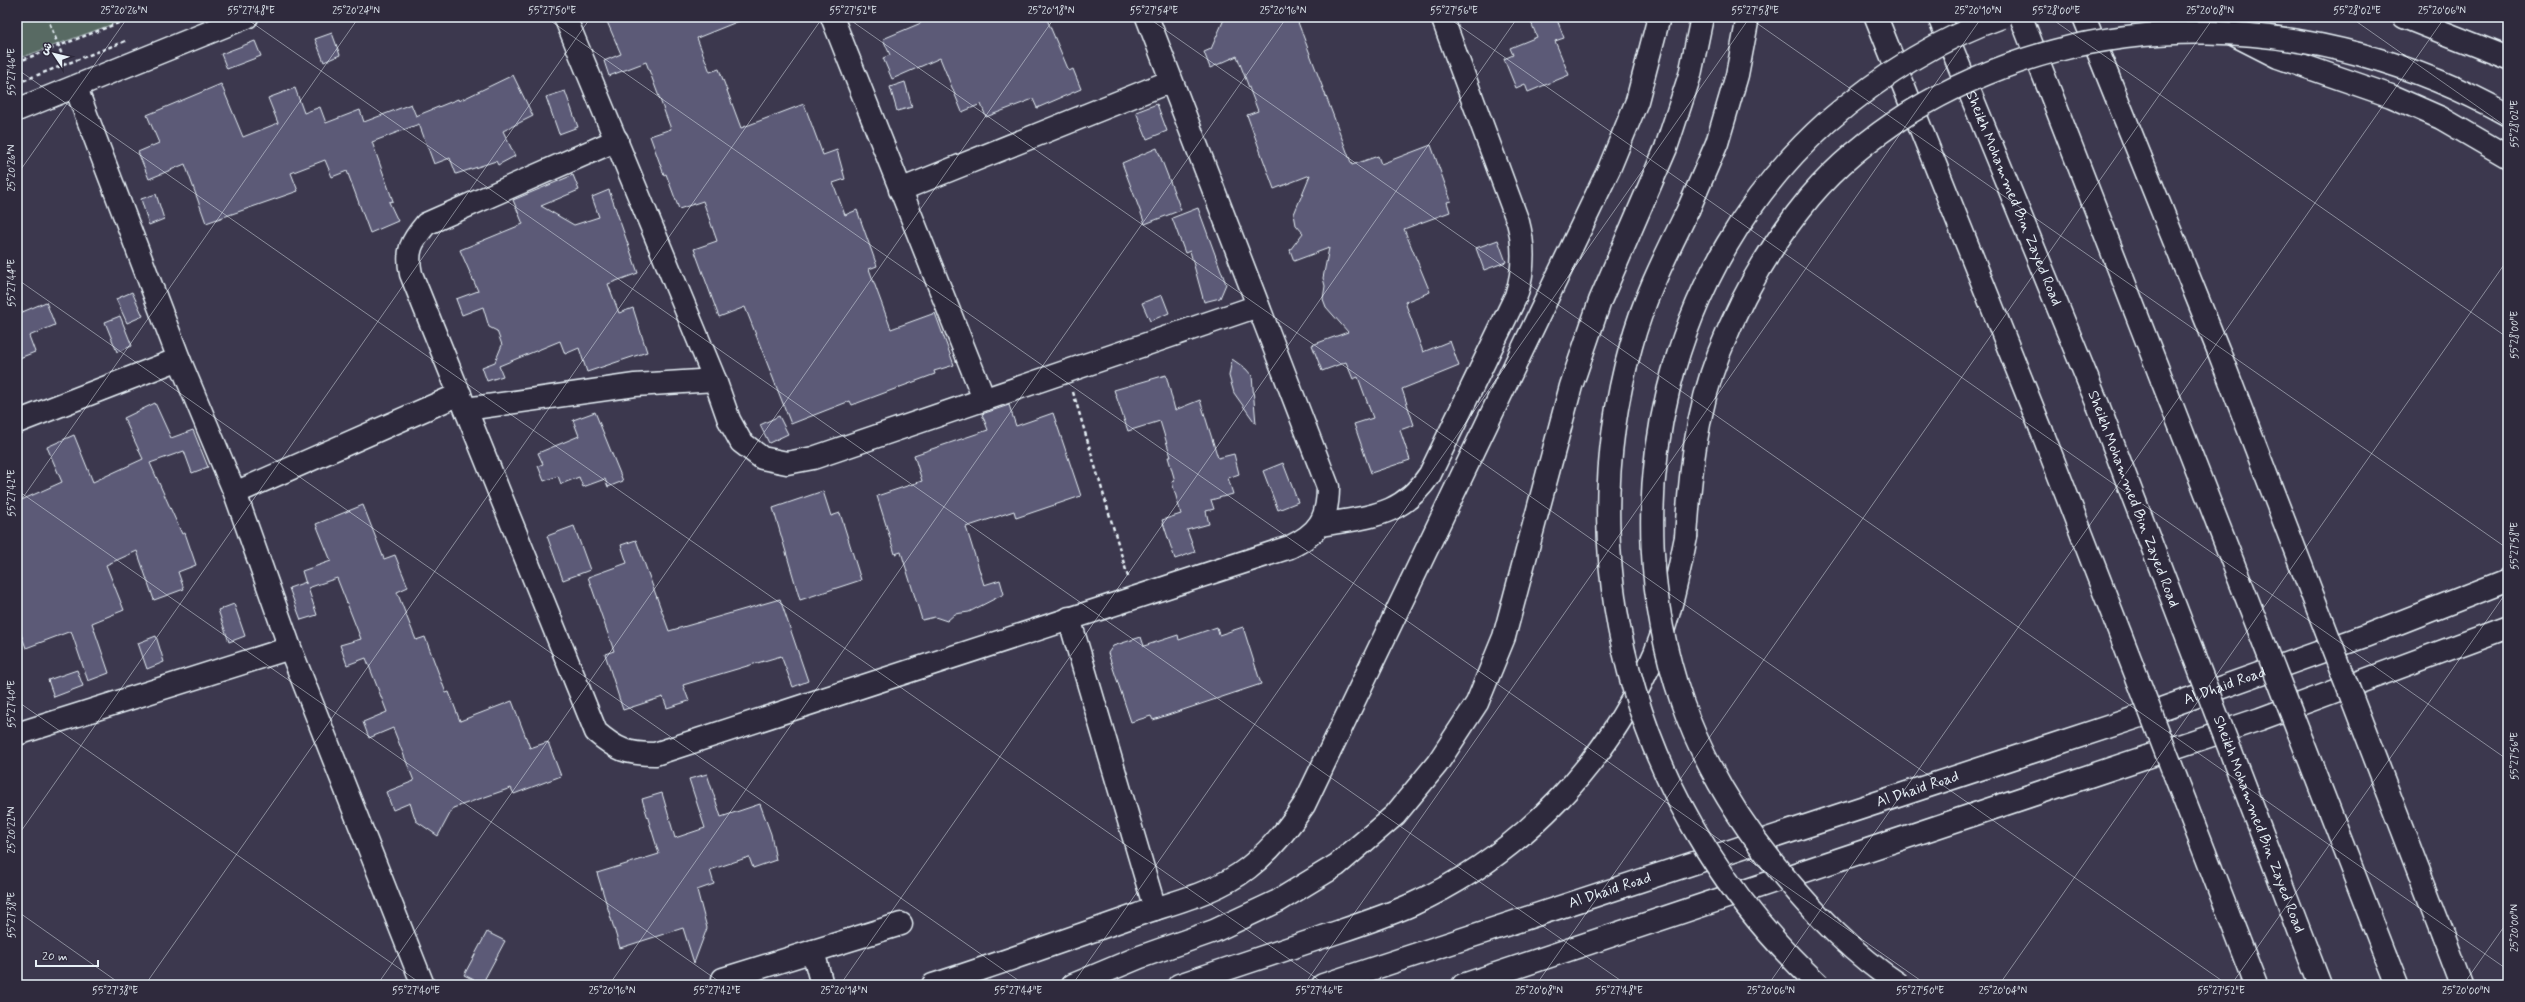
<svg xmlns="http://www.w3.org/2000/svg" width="2525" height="1002" font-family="Mynerve,'Playpen Sans Arabic',sans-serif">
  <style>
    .green { fill: #596b64; stroke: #a0aeae }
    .building { fill: #5c5a77; stroke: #e8f1f8 }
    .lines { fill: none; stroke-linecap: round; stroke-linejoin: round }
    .minor-casing { stroke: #e8f1f8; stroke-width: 25 }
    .highway-casing { stroke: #e8f1f8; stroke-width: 25 }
    .path { stroke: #e8f1f8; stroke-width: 2.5; stroke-dasharray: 4 3; stroke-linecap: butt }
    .minor { stroke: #2f2a3d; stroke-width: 22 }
    .highway { stroke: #2f2a3d; stroke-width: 22 }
    .highway-bridge-casing { stroke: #e8f1f8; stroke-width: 25; stroke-linecap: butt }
    .highway-bridge { stroke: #2f2a3d; stroke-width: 22 }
    .ticks { fill: none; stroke: #e8f1f8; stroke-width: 1; stroke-opacity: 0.45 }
    .labels { text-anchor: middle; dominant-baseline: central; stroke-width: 3.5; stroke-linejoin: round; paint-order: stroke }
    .street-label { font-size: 15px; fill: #e8f1f8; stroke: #2f2a3d }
    .neatline { fill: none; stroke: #e8f1f8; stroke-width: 1.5 }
    .ticks-label { font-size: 10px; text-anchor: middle; fill: #e8f1f8 }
  </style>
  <rect width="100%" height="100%" fill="#3c384e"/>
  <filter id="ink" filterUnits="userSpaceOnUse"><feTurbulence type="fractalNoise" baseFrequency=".025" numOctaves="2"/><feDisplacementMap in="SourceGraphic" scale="8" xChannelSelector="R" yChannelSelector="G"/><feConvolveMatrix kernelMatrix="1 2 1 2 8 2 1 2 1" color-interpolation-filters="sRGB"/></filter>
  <g filter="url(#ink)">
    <path class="green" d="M17,17h115l-115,42z"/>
    <g class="building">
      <path d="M605,17h144l-52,21 13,34 9,-3 22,59 63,-24 19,51 14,-5 8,29 -12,4 12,32 12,-5 20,56 -8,3 22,60 44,-16 19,52 -20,6 1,3 -83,31 -2,-4 -59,23 -46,-117 -26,10 -25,-68 23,-8 -14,-40 -24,8 -13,-35 -2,1 -14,-39 21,-7 -25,-67 -37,14 -5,-15 17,-7z"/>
      <path d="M918,17h128l23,54 4,-2 8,20 -44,19 -4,-9 -47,18 -5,-13 -19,8 -22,-54 -48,21 -9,-21 7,-3 -7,-16 38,-16z"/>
      <path d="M1225,17h71l56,148 26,-9 3,8 50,-19 20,56 -4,1 3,10 -46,17 26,63 -25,10 18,50 27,-11 9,25 -57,23 12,36 -14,5 10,30 -39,13 -17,-49 19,-6 -15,-41 -5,2 -7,-17 -24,9 -10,-26 36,-13 -22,-25 -3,-8 2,-13 -2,-8 6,-30 -35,13 -4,-11 13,-17 -7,-8 -2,-11 16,-39 -36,14 -27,-74 11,-4 -21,-55 -27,12 -6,-16 7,-3z"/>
      <path d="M1529,17h27l8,21 -9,3 14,34 -41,17 -3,-8 -9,4 -12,-29 9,-4 -3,-7 27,-11z"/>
      <path d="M332,33l8,22 -16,7 -9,-23z"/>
      <path d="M255,41l6,15 -34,13 -6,-15z"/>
      <path d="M513,75l20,41 -30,15 12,25 -17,9 -2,-4 -40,13 -6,-16 -16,6 -15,-40 -47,18 21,59 -4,1 9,19 -28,12 -23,-62 -15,6 -7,-17 -34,13 7,18 -92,32 -21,-59 -36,15 -11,-27 21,-9 -12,-28 74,-31 22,53 35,-14 -10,-25 27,-10 9,25 16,-6 6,16 34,-13 4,12 47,-18 5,12 42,-17 1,2z"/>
      <path d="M905,82l7,25 -15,4 -7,-24z"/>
      <path d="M565,91l13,36 -19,7 -13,-37z"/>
      <path d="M1157,104l10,27 -20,8 -11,-27z"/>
      <path d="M1157,148l24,62 -36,14 -23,-61z"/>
      <path d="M573,175l6,15 -38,16 33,19 25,-8 -7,-20 17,-7 29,83 -30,11 11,29 14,-5 14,44 -60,20 -8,-24 -14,6 -5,-13 -61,25 4,10 -16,5 -5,-14 13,-5 7,-17 -5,-14 -8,-4 -6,-20 -21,8 -6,-16 22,-8 -18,-41 63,-26 -10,-24z"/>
      <path d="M156,194l8,25 -15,6 -8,-26z"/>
      <path d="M1198,208l28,76 -6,14 -16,4 -14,-51 -5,2 -13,-35z"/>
      <path d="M1498,240l8,22 -22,8 -8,-22z"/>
      <path d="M132,292l11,24 -16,7 -11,-24z"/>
      <path d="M1162,295l7,18 -19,8 -8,-18z"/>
      <path d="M46,302l9,23 -26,11 6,16 -18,7v-51l3,5z"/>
      <path d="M120,316l12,30 -15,6 -12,-30z"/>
      <path d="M1232,359l14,10 6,7 4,48 -22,-31 -5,-17z"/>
      <path d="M1166,375l9,35 25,-10 18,58 16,-4 5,20 -11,4 5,16 -22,6 3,9 -8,2 3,13 -22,6 8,22 -20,7 -13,-39 19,-6 -9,-32 3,-1 -7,-24h3l-11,-36 -32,10 -14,-41z"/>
      <path d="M155,403l16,35 22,-8 15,37 -16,6 -8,-22 -34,12 32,71 3,-1 11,32 -18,7 6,17 -30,11 -17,-49 -31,14 18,45 -32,13 17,50 -21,8 -17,-50 -45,17 -9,-25v-121l45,-20 -15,-35 27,-12 19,47 50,-23 -19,-41z"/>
      <path d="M1009,405l7,21 37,-13 28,83 -65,22 -2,-7 -48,16 18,58 16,-5 4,14 -35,18 -14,2 -8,7 -12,-4 -13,3 -21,-68 -6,2 -18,-58 45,-15 -8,-26 74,-25 -6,-16z"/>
      <path d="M595,412l28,69 -15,6 -3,-8 -22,8 -4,-10 -18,7 -3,-8 -14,5 -6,-15 5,-2 -5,-11 41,-17 -6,-16z"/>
      <path d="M779,416l9,18 -19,9 -9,-18z"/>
      <path d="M1283,463l15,39 -20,8 -15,-39z"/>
      <path d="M823,491l8,25 9,-3 21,67 -61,20 -27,-92z"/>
      <path d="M363,505l21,54 11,-4 13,32 -11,5 19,48 9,-3 21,56 3,-1 11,29 52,-20 18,47 18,-6 13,34 -47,18 -3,-6 -58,20 -15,28 -22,-15 -6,-18 -17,7 -7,-18 28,-11 -21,-53 -24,10 -6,-16 24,-10 -21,-54 -19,7 -7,-20 21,-6 -24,-61 -29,10 9,27 -16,5 -12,-32 17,-6v2l-4,-13 29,-10 -15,-37z"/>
      <path d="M574,526l16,44 -27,10 -16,-44z"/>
      <path d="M636,540l33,91 111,-32 28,82 -15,6 -12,-31 -98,29 6,16 -22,7 -4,-11 -40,13 -18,-56 9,-3 -26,-74 39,-14 -6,-18z"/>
      <path d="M234,604l11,32 -16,6 -11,-32z"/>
      <path d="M1217,627l2,8 24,-8 18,57 -108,36 -2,-4 -20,6 -23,-69 5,-7 28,-9 3,9 34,-11 1,5z"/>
      <path d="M156,636l8,26 -17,7 -9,-26z"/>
      <path d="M77,670l6,16 -29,11 -6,-17z"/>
      <path d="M707,774l14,43 39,-13 11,30 5,26 -23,8 -4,-11 -39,13 4,14 -17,6 10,38 -13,35 -11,-35 -63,20 -23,-75 62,-19 -17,-55 20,-6 13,45 30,-10 -16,-49z"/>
      <path d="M487,932l18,9 -23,43 -18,-9z"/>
    </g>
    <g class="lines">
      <g class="minor-casing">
        <g id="minor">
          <path d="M565,17l150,363 14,40 12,22 21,16 25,5 26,-5 445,-152"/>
          <path d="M832,17l152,382"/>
          <path d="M76,88l103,271 56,134 55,155 133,337"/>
          <path d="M17,110l230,-93"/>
          <path d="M617,140l-191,84c-15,18 -20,27 -15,50l185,458c21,18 31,22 59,22l635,-207c29,-14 38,-28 38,-60l-181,-470"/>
          <path d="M900,190l271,-109"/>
          <path d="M466,409l169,-24 80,-5"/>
          <path d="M17,422l162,-63"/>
          <path d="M235,493l225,-99"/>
          <path d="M1321,525c47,-9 80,-7 109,-51l86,-178c8,-25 9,-48 2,-74l-76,-205"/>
          <path d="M1069,618l86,291"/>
          <path d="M17,734l273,-86"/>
          <path d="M813,951l9,34"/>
          <path d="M723,979l178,-55"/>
          <path d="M933,985c68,-22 136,-46 204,-70 37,-13 79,-22 111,-47 23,-18 40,-39 56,-63l305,-636 28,-68 22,-84"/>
        </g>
      </g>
      <g class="highway-casing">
        <g id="highway">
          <path d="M1876,17l165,412"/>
          <path id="s1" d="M1939,17l159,388"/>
          <path d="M2021,17l141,363"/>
          <path d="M2084,17l135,335"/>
          <path d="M2205,17l18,12 55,28 113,39 50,22 67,39"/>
          <path d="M2404,17l104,41"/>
          <path d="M1689,208l28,-65 20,-68 11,-58"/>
          <path d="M2443,935l19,50"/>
          <path d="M2386,957l11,28"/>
          <path d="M1073,985l67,-28 74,-26 64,-30 59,-36 58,-50 42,-51 40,-61 27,-66 67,-251 29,-85 66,-153 24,-73 12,-58"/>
          <path d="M1179,985c46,-15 92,-31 138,-46 32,-11 65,-21 96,-35 109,-50 195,-141 242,-251 15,-37 23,-77 31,-116"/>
          <path id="s2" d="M1323,985l821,-270 221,-79 143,-56"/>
          <path d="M1463,985l797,-266 248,-92"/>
        </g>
      </g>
      <g class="path">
        <path d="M47,17l19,48"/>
        <path d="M17,62l117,-45"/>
        <path d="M17,83l111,-43"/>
        <path d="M1073,392l55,185"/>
      </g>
      <use href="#minor" class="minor"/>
      <use href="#highway" class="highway"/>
      <g class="highway-bridge-casing">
        <g id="highway-bridge">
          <path d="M1689,208c-22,45 -45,89 -58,138 -65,232 12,476 188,639"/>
          <path d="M2219,352l224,583"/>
          <path d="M2162,380l224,577"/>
          <path id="s3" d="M2098,405l222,580"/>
          <path d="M2041,429l215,556"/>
          <path d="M1686,537c4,-62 10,-125 33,-184 22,-56 52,-109 91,-156 28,-33 63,-61 99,-84 184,-113 413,-102 599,2"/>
          <path d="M1900,985c-47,-31 -82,-68 -118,-111 -42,-51 -78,-109 -100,-172 -70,-201 -15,-437 145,-580 52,-45 110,-83 175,-105"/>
        </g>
      </g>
      <use href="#highway-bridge" class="highway-bridge"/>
    </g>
  </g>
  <path class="ticks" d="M244,17l1383,968M545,17l1382,968M846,17l1382,968M1147,17l1361,953M1447,17l1061,743M1748,17l760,532M2049,17l459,321M2350,17l158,111M17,69l1309,916M17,175l111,-158M17,279l1008,706M17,490l707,495M17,506l342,-489M17,701l406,284M17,837l574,-820M17,911l105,74M145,985l678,-968M377,985l678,-968M609,985l678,-968M840,985l678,-968M1072,985l678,-968M1304,985l678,-968M1536,985l678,-968M1768,985l677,-968M1999,985l509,-726M2231,985l277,-395M2463,985l45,-64"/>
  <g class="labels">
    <g class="street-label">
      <text stroke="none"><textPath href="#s1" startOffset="196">Sheikh Mohammed Bin Zayed Road</textPath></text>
      <text transform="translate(2133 499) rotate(69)">Sheikh Mohammed Bin Zayed Road</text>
      <text stroke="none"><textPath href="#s2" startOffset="950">Al Dhaid Road</textPath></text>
      <text stroke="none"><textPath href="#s2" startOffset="626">Al Dhaid Road</textPath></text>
      <text stroke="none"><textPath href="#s3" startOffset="449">Sheikh Mohammed Bin Zayed Road</textPath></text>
      <text stroke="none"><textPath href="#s2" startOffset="302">Al Dhaid Road</textPath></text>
    </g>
  </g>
  <rect width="2525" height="1002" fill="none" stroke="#2f2a3d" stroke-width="44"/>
  <g transform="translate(54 54) rotate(305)" stroke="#2f2a3d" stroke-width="3" paint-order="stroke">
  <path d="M0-3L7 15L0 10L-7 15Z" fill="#e8f1f8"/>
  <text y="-6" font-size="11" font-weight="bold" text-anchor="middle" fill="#e8f1f8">ش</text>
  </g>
  <path d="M36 960v6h62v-6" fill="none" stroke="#e8f1f8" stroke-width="2"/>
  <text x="42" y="960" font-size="12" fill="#e8f1f8" stroke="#2f2a3d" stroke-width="3" paint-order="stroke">20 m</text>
  <rect x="22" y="22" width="2481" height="958" class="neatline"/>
  <g class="ticks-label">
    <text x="124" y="14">25°20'26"N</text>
    <text x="251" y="14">55°27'48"E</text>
    <text x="356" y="14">25°20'24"N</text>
    <text x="552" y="14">55°27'50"E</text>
    <text x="853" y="14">55°27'52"E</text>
    <text x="1051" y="14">25°20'18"N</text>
    <text x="1154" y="14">55°27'54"E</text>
    <text x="1283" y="14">25°20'16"N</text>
    <text x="1454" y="14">55°27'56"E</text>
    <text x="1755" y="14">55°27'58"E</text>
    <text x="1978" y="14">25°20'10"N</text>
    <text x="2056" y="14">55°28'00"E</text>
    <text x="2210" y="14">25°20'08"N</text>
    <text x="2357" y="14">55°28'02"E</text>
    <text x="2442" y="14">25°20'06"N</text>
    <text transform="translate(11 72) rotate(-90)" y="4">55°27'46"E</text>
    <text transform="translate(2514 124) rotate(-90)" y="4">55°28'02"E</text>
    <text transform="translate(11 168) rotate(-90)" y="4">25°20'26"N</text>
    <text transform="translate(11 283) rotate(-90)" y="4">55°27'44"E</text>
    <text transform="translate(2514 335) rotate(-90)" y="4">55°28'00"E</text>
    <text transform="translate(11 493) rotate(-90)" y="4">55°27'42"E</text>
    <text transform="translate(2514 546) rotate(-90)" y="4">55°27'58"E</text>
    <text transform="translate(11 704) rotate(-90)" y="4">55°27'40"E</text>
    <text transform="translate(2514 756) rotate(-90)" y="4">55°27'56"E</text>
    <text transform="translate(11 830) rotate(-90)" y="4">25°20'22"N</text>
    <text transform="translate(11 915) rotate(-90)" y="4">55°27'38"E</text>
    <text transform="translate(2514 928) rotate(-90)" y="4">25°20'00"N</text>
    <text x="115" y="994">55°27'38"E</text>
    <text x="416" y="994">55°27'40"E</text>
    <text x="612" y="994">25°20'16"N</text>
    <text x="717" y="994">55°27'42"E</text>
    <text x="844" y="994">25°20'14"N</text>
    <text x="1018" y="994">55°27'44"E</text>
    <text x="1319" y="994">55°27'46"E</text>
    <text x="1539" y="994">25°20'08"N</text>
    <text x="1619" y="994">55°27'48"E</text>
    <text x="1771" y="994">25°20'06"N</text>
    <text x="1920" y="994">55°27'50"E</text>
    <text x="2003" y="994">25°20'04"N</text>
    <text x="2221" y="994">55°27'52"E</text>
    <text x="2466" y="994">25°20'00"N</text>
  </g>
</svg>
